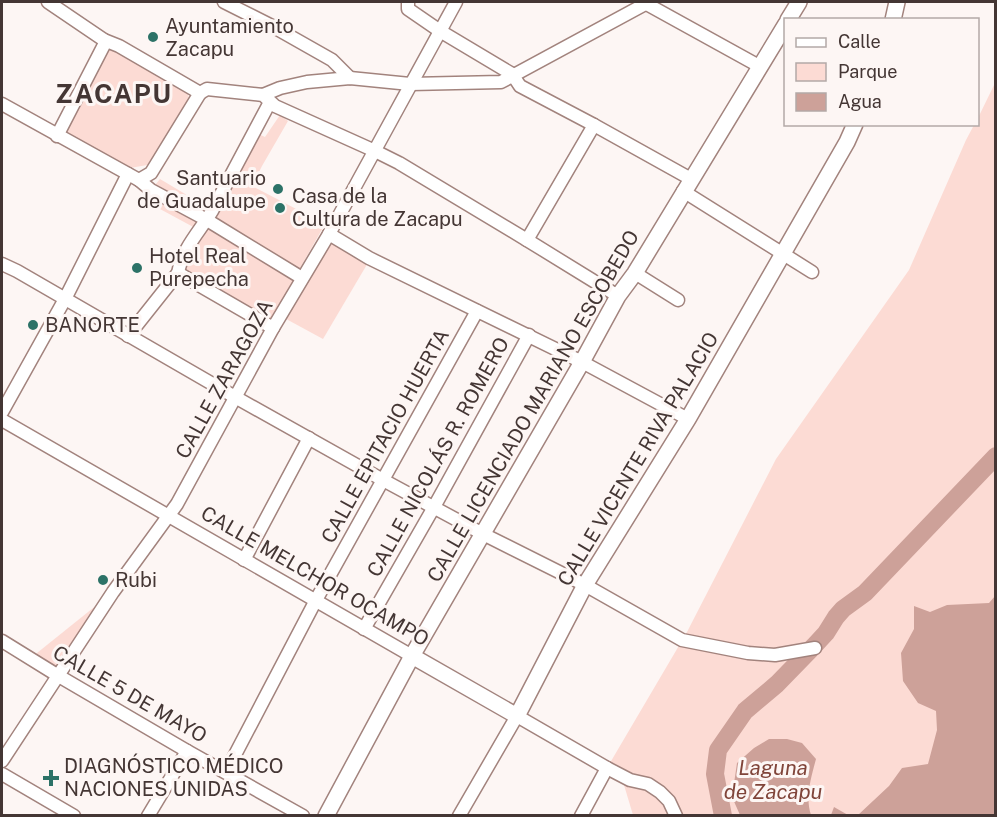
<svg xmlns="http://www.w3.org/2000/svg" width="997" height="817" font-family="'Public Sans',sans-serif">
  <style>
    .green { fill: #fcdbd4 }
    .water { fill: #cda199 }
    .lines { fill: none; stroke-linecap: round; stroke-linejoin: round }
    .river { stroke: #cda199; stroke-width: 18 }
    .minor-casing { stroke: #a2837d; stroke-width: 15 }
    .major-casing { stroke: #a2837d; stroke-width: 18 }
    .minor { stroke: #fff; stroke-width: 12 }
    .major { stroke: #fff; stroke-width: 15 }
    .poi-dot { fill: #2c7267; stroke: #fdf6f4; stroke-width: 2 }
    .labels { text-anchor: middle; dominant-baseline: central; stroke-width: 6; stroke-linejoin: round; paint-order: stroke }
    .poi-label { font-size: 20px; fill: #443634; stroke: #fdf6f4; text-anchor: start }
    .street-label { font-size: 20px; fill: #443634; stroke: #fdf6f4 }
    .water-label { font-size: 21px; font-style: italic; fill: #80453a; stroke: #fdf6f4 }
    .district-label { font-size: 26px; font-weight: bold; letter-spacing: 1.5px; fill: #443634; stroke: #fdf6f4 }
  </style>
  <rect width="100%" height="100%" fill="#fdf6f4"/>
  <g class="green">
    <path d="M111,47l75,41 3,10 -36,66 -23,4 -67,-37z"/>
    <path d="M995,83v732h-362l-9,-30 5,-5 -22,-12 80,-136 89,-173 133,-189 57,-130 8,-15 4,-1v-6z"/>
    <path d="M280,115l8,6 -26,45 -10,20 73,38 -57,101 -90,-52 19,-44 -50,-27 4,-12 9,-11 52,31 42,-78 11,5z"/>
    <path d="M329,234l40,27 -46,78 -35,-19 -6,-5z"/>
    <path d="M113,592l-53,78 -24,-15 1,-2z"/>
  </g>
  <g class="water">
    <path d="M995,596v219h-164l3,-8 14,8h10l31,-29 13,-18 26,-4 9,-34 -1,-19 -18,-8 -15,-22 -2,-28 13,-24v-23l16,6 17,-7 42,-2z"/>
    <path d="M769,739h18l15,4 14,16c-5,19 -11,38 -5,56h-71l-8,-18 5,-34 17,-15z"/>
  </g>
  <g class="lines">
    <path class="river" d="M723,816l-8,-42 3,-24 27,-39 32,-27 37,-38 12,-13 10,-16 7,-8 22,-16 131,-137"/>
    <g class="minor-casing">
      <g id="minor">
        <path d="M48,2l56,38 15,6 81,47"/>
        <path d="M224,2l48,24 60,34 18,18"/>
        <path d="M408,2v7l32,22 72,43 8,12 74,39 97,54"/>
        <path d="M643,2l116,64"/>
        <path d="M200,93l7,-4 56,6 12,11 100,45 24,12 128,77 91,56"/>
        <path d="M263,95l17,-7 27,-6 43,-4 60,6 91,-2 148,-80"/>
        <path d="M2,104l137,76 12,-7 49,-80"/>
        <path d="M57,136l48,-93 -1,-3"/>
        <path d="M139,180l12,10 56,30 95,58"/>
        <path d="M683,191l129,81"/>
        <path d="M329,234l40,24 213,104 106,57"/>
        <path d="M527,240l67,-115"/>
        <path d="M2,264l15,7 218,126 148,83 100,54 102,51 97,55 66,13 27,2 40,-7"/>
        <path d="M178,273l95,55"/>
        <path d="M635,273l43,27"/>
        <path d="M128,336l50,-63c4,-24 22,-42 34,-62l58,-109"/>
        <path d="M2,412l63,-113 63,-125"/>
        <path d="M2,420c137,78 273,158 410,236"/>
        <path d="M244,560l65,-122"/>
        <path d="M364,629l70,-122 95,-172"/>
        <path d="M2,641l55,34 130,76 116,65"/>
        <path d="M2,761l111,-169 64,-88 96,-176 56,-94 127,-232"/>
        <path d="M226,772l90,-172 161,-289"/>
        <path d="M2,774l72,42"/>
        <path d="M148,816l39,-65"/>
        <path d="M459,816l58,-100 90,52 23,12 18,4 12,8 9,9 7,15"/>
        <path d="M581,816l26,-48"/>
      </g>
    </g>
    <g class="major-casing">
      <g id="major">
        <path d="M788,20l11,-18"/>
        <path d="M893,20l4,-18"/>
        <path d="M412,656l105,60 68,-131 103,-166 159,-277 8,-18"/>
        <path d="M326,816l86,-160 170,-294 36,-66 17,-23 151,-249"/>
      </g>
    </g>
    <use href="#minor" class="minor"/>
    <use href="#major" class="major"/>
  </g>
  <g class="poi-dot">
    <circle cx="153" cy="37" r="6"/>
    <circle cx="278" cy="189" r="6"/>
    <circle cx="280" cy="208" r="6"/>
    <circle cx="137" cy="268" r="6"/>
    <circle cx="33" cy="325" r="6"/>
    <circle cx="103" cy="580" r="6"/>
    <path d="M48 769h6v6h6v6h-6v6h-6v-6h-6v-6h6z"/>
  </g>
  <g class="labels">
    <g class="poi-label">
      <text x="165" y="26">Ayuntamiento<tspan x="165" dy="23">Zacapu</tspan></text>
      <text x="266" y="178" text-anchor="end">Santuario<tspan x="266" dy="23">de Guadalupe</tspan></text>
      <text x="292" y="196">Casa de la<tspan x="292" dy="23">Cultura de Zacapu</tspan></text>
      <text x="149" y="256">Hotel Real<tspan x="149" dy="23">Purepecha</tspan></text>
      <text x="45" y="325">BANORTE</text>
      <text x="115" y="580">Rubi</text>
      <text x="64" y="766">DIAGNÓSTICO MÉDICO<tspan x="64" dy="23">NACIONES UNIDAS</tspan></text>
    </g>
    <g class="street-label">
      <text transform="translate(224 379) rotate(-61)">CALLE ZARAGOZA</text>
      <text transform="translate(533 406) rotate(-60)">CALLE LICENCIADO MARIANO ESCOBEDO</text>
      <text transform="translate(385 436) rotate(-61)">CALLE EPITACIO HUERTA</text>
      <text transform="translate(438 457) rotate(-61)">CALLE NICOLÁS R. ROMERO</text>
      <text transform="translate(638 459) rotate(-59)">CALLE VICENTE RIVA PALACIO</text>
      <text transform="translate(315 576) rotate(30)">CALLE MELCHOR OCAMPO</text>
      <text transform="translate(130 694) rotate(30)">CALLE 5 DE MAYO</text>
    </g>
    <g class="water-label">
      <text x="773" y="767">Laguna<tspan x="773" dy="24">de Zacapu</tspan></text>
    </g>
    <g class="district-label">
      <text x="114" y="93">ZACAPU</text>
    </g>
  </g>
  <rect width="997" height="817" fill="none" stroke="#443634" stroke-width="6"/>
  <rect x="784" y="18" width="195" height="108" fill="#fdf6f4" stroke="#b3a9a7" stroke-width="1.5"/>
  <rect x="796" y="38" width="30" height="9" fill="#ffffff" stroke="#b3a9a7" stroke-width="1.5"/>
  <text x="838" y="48" font-size="18" fill="#443634">Calle</text>
  <rect x="796" y="63" width="30" height="18" fill="#fcdbd4" stroke="#b3a9a7" stroke-width="1.5"/>
  <text x="838" y="78" font-size="18" fill="#443634">Parque</text>
  <rect x="796" y="93" width="30" height="18" fill="#cda199" stroke="#b3a9a7" stroke-width="1.5"/>
  <text x="838" y="108" font-size="18" fill="#443634">Agua</text>
</svg>
